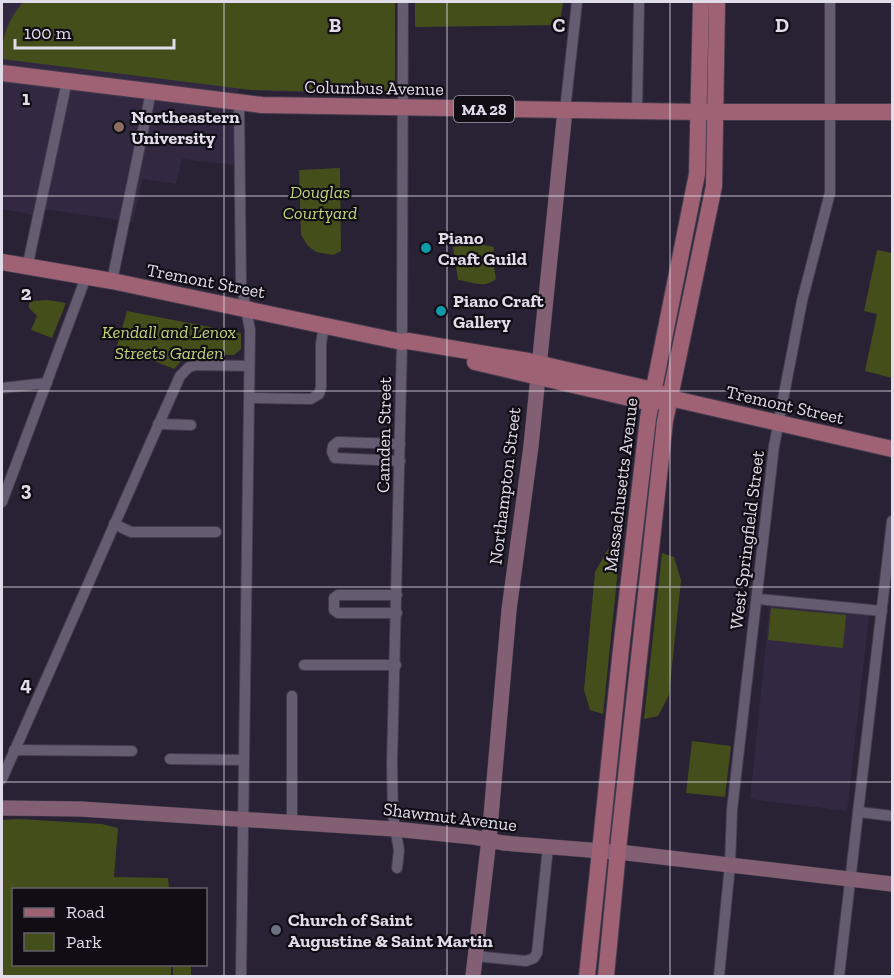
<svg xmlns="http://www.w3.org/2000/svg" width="894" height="978" font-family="'Zilla Slab',serif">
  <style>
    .built { fill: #332842 }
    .green { fill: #434e1a }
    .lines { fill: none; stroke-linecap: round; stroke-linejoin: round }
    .street-casing { stroke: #443c4d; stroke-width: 12 }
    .secondary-casing { stroke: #443c4d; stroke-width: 16 }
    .primary-casing { stroke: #443c4d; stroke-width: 18 }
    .street { stroke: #655c72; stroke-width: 10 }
    .secondary { stroke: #825f73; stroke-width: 15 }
    .primary { stroke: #9f6274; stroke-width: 16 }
    .grid { fill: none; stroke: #e1dce9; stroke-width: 1.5; stroke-opacity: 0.55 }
    .education-dot { fill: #8d6e63; stroke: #100d15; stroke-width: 2 }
    .culture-dot { fill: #0f9aa8; stroke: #100d15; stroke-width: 2 }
    .worship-dot { fill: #6b7280; stroke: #100d15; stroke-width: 2 }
    .labels { text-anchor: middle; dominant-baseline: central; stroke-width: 4.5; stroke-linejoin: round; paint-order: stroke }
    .shield { fill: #100d15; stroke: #a29ea9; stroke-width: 1.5 }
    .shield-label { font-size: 16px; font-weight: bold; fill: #e1dce9 }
    .street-label { font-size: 18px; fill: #e1dce9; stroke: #100d15 }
    .poi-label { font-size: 18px; font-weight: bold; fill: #e1dce9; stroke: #100d15; text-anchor: start }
    .park-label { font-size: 18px; font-style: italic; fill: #bfd477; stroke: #100d15 }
    .grid-label { font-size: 20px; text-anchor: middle; font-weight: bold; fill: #e1dce9; stroke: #100d15; stroke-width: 4.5; stroke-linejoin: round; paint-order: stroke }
  </style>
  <rect width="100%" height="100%" fill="#292134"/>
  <g class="built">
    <path d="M2,2h384l-14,92 -96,-2 -37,-3 -6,76 -51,-6 -6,25 -33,-5 -10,43 -97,-14 -2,7 -32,-6z"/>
    <path d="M770,604l99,11 -22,196 -97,-12z"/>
  </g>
  <g class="green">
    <path d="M23,2h372v92l-144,-4 -249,-31c-1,-23 7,-40 21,-57z"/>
    <path d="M415,2h148l-3,23 -145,2z"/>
    <path d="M340,168l1,83 -8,4 -17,-3 -8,-6 -7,-11 -2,-65z"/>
    <path d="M474,243l20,4 -1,14 3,18c-12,10 -23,3 -38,1l-5,-33 6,-1 1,-1h13z"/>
    <path d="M877,250l15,3v125l-27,-7 12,-57 -13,-3z"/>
    <path d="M48,300l18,3 -14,35 -21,-8 6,-14 -8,-8v-7z"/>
    <path d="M127,311l114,22v16l-7,6 -39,-1 -11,4 -10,11 -57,-23z"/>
    <path d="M608,549l12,1 -17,164 -13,-4 -6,-20 11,-118z"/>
    <path d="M662,553l12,4 7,23 -12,115 -11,21 -14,3z"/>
    <path d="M771,608l75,7 -3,33 -75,-8z"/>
    <path d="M692,741l39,5 -6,51 -39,-4z"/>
    <path d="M19,819l83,5 16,4 -4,49 54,1 1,11 -155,1v74l157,1v11h-169v-156z"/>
    <rect x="173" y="965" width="18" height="11"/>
  </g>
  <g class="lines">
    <g class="street-casing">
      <g id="street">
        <path d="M239,103l2,180 9,47 -9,646"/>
        <path d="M565,110l12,-108"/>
        <path d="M637,111l2,-109"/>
        <path d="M27,268l40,-187"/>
        <path d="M112,281l39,-189"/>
        <path d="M2,388l45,-5"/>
        <path d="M250,398l61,1 8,-5 2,-7v-43l3,-19"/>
        <path d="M158,424l33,1"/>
        <path d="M400,461l-65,-3 -3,-6 1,-6 5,-4 62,2"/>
        <path d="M2,502l84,-225"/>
        <path d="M114,524l17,8h85"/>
        <path d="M758,599l124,12"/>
        <path d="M397,613h-59l-4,-3v-12l4,-3h59"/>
        <path d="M304,665h92"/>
        <path d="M14,750l118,1"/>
        <path d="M170,759l74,1"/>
        <path d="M2,779l178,-403 9,-9 8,-2 52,1"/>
        <path d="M859,812l33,4"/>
        <path d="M292,821v-125"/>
        <path d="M397,868l2,-18 -6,-34 -1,-52 10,-422 1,-340"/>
        <path d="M475,956l51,5 8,-3 3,-5 11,-106"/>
        <path d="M719,976l11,-111 2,-55 42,-364 28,-145 28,-108v-191"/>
        <path d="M839,976l53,-455"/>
      </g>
    </g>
    <g class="secondary-casing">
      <g id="secondary">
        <path d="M2,808l79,1 313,20 79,8 30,6 124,10 265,31"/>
        <path d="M473,976l16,-137 20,-229 22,-164 34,-336"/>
      </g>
    </g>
    <g class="primary-casing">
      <g id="primary">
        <path d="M2,73l260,32 438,7h192"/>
        <path d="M2,262l110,19 290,61 6,-1 120,20 125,29 17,8 222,51"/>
        <path d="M475,362l176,41 9,-2"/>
        <path d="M587,976l34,-327 27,-231 49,-244 4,-172"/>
        <path d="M606,976l13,-136 46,-419 49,-235 3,-184"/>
      </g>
    </g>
    <use href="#street" class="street"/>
    <use href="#secondary" class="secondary"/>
    <use href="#primary" class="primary"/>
  </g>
  <path class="grid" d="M224,2v974M447,2v974M670,2v974M2,196h890M2,391h890M2,587h890M2,782h890"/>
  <circle class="education-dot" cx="119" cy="127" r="6"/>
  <g class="culture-dot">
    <circle cx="426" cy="248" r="6"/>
    <circle cx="441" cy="311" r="6"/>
  </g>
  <circle class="worship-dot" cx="276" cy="930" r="6"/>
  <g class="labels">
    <rect class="shield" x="454" y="96" width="60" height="26" rx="4.5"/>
    <g class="shield-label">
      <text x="484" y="109">MA 28</text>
    </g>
    <g class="street-label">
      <text transform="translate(374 88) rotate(1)">Columbus Avenue</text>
      <text transform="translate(206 281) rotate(11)">Tremont Street</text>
      <text transform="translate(785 405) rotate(13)">Tremont Street</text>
      <text transform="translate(384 435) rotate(-89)">Camden Street</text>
      <text transform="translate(621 485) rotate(-83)">Massachusetts Avenue</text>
      <text transform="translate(505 486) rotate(-83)">Northampton Street</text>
      <text transform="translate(747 540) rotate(-83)">West Springfield Street</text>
      <text transform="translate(450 817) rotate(7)">Shawmut Avenue</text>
    </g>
    <g class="poi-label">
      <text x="131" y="117">Northeastern<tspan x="131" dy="21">University</tspan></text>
      <text x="438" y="238">Piano<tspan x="438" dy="21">Craft Guild</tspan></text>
      <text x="453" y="301">Piano Craft<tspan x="453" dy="21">Gallery</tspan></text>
      <text x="288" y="920">Church of Saint<tspan x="288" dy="21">Augustine &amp; Saint Martin</tspan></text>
    </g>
    <g class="park-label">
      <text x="320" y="192">Douglas<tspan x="320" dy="21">Courtyard</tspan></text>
      <text x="169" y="332">Kendall and Lenox<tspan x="169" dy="21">Streets Garden</tspan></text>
    </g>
  </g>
  <g class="grid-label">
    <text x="335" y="32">B</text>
    <text x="559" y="32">C</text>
    <text x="782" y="32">D</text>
    <text x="26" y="105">1</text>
    <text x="26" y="300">2</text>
    <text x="26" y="496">3</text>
    <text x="26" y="691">4</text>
  </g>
  <rect width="894" height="978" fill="none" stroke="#e1dce9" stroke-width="6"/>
  <rect x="12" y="888" width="195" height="78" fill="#100d15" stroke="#64606a" stroke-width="1.5"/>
  <rect x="24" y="908" width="30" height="9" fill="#9f6274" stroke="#64606a" stroke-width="1.5"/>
  <text x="66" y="918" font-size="18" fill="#e1dce9">Road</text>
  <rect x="24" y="933" width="30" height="18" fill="#434e1a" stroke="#64606a" stroke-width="1.5"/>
  <text x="66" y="948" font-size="18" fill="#e1dce9">Park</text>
  <path d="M15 39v9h159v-9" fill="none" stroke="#e1dce9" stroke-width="3"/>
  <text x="24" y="39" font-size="18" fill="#e1dce9" stroke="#100d15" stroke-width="4.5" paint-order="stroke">100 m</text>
</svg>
